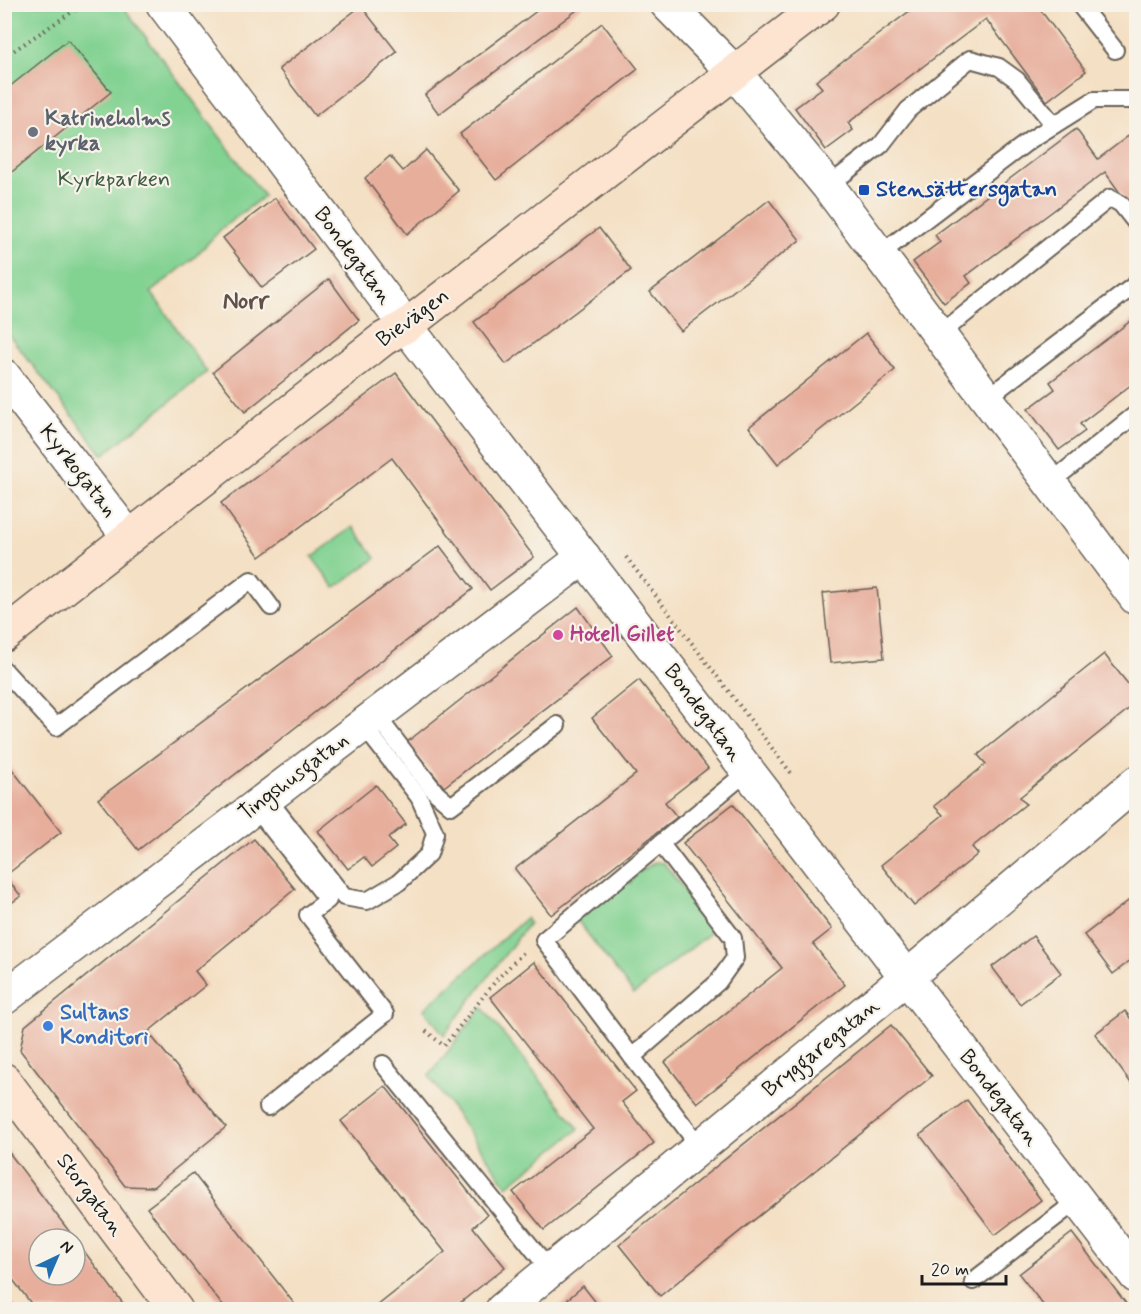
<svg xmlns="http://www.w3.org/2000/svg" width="1141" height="1314" font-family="Mynerve,sans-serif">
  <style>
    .green { fill: #82d292; stroke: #4f7757; stroke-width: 1.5 }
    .building { fill: #e7ae9c }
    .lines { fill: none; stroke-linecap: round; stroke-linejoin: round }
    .lane-casing { stroke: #686157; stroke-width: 20 }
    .street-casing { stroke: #686157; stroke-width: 36 }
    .secondary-casing { stroke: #686157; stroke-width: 36 }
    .path { stroke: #686157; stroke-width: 4; stroke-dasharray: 1.5 4.5; stroke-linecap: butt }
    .lane { stroke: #fff; stroke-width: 16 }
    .street { stroke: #fff; stroke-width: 33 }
    .secondary { stroke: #fde4d1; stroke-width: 33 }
    .worship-dot { fill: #6b7280; stroke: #f7f3e8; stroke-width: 2 }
    .transit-dot { fill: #1a4fb4; stroke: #f7f3e8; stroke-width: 2 }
    .hotel-dot { fill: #d1479c; stroke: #f7f3e8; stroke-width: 2 }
    .shop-dot { fill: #3f7fe0; stroke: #f7f3e8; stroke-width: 2 }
    .labels { text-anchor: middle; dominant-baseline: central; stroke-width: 4.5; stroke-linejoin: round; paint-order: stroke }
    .worship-label { font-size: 22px; font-weight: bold; fill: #5b616d; stroke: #f7f3e8; text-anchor: start }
    .park-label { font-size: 22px; fill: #405c45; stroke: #f7f3e8 }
    .transit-label { font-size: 22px; font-weight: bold; fill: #164399; stroke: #f7f3e8; text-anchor: start }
    .street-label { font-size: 22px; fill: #1c1c1c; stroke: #f7f3e8 }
    .hotel-label { font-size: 22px; font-weight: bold; fill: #b23c85; stroke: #f7f3e8; text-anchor: start }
    .shop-label { font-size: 22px; font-weight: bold; fill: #366cbe; stroke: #f7f3e8; text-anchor: start }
    .neighbourhood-label { font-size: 24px; font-weight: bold; fill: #634f49; stroke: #f7f3e8 }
  </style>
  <rect width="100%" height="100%" fill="#f7f3e8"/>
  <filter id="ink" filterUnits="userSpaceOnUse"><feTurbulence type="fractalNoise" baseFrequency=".0167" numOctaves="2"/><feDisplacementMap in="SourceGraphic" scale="12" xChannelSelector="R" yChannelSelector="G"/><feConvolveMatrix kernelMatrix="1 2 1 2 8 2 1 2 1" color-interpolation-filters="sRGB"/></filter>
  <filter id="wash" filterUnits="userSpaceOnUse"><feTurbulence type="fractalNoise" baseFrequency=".008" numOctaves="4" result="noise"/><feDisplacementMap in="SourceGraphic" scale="24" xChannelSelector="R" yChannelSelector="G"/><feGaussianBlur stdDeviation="1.35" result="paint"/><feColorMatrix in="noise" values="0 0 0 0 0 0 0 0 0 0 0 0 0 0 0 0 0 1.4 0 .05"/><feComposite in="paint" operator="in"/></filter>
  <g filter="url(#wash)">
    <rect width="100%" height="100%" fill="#f4e0c4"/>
    <g class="green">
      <path d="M5,5h117l142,191 -43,33 -27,29 -43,34 56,80 -104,83 -98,-125z"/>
      <path d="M353,527l23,31 -41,30 -23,-31z"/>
      <path d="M655,862l9,1 29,38 1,10v-10l21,28 -81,65 -57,-74 51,-41 4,-2 -2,7 6,-10z"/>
      <path d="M526,918l3,5 -85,112 -20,-26z"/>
      <path d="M482,1007l97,122 -72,57 -78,-110z"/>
    </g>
    <g id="blocks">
      <g class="building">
        <path d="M546,4h39l-146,110 -14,-19z"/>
        <path d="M919,4h117l50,67 -39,30 -61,-82 -138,104 5,7 -27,20 -31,-42 27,-20 -6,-7z"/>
        <path d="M361,6l36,46 -82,64 -36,-47z"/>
        <path d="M602,23l36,46 -142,111 -36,-46z"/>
        <path d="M68,40l43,52 -103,83 -4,-4v-80z"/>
        <path d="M1076,129l22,30 37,-28 1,2v82l-31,-43 -139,104 5,7 -27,20 -31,-41 27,-20 -5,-7z"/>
        <path d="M426,150l33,41 -52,43 -42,-56 25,-22 13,15z"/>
        <path d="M275,198l39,51 -52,39 -39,-50z"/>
        <path d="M769,200l31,40 -119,91 -31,-39z"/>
        <path d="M599,228l32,42 -125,94 -32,-42z"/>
        <path d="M329,279l30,41 -114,92 -32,-40z"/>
        <path d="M1136,317v64l-56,43 5,7 -26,19 -31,-41 27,-20 -5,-7z"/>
        <path d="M866,333l29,37 -117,94 -29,-37z"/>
        <path d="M396,373l138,184 -44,33 -98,-132 -132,99 -39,-54z"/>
        <path d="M440,546l33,43 -335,261 -40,-51z"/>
        <path d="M877,588l7,70 -54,5 -7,-70z"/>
        <path d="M578,607l35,49 -169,131 -37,-45z"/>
        <path d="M1104,654l32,40v9l-116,94 6,7 -54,43 6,7 -64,52 -33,-41 62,-50 -9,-9 52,-42 -8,-9z"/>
        <path d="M639,680l69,88 -43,34 12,15 -126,98 -36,-46 121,-95 -44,-56z"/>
        <path d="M4,759l57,73 -56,44 16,20 -17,12z"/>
        <path d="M376,785l30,39 -18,14 8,10 -24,19 -8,-10 -16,12 -30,-38z"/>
        <path d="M733,804l99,125 -19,15 32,41 -148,118 -32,-41 117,-94 -99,-125z"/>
        <path d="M254,839l41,50 -100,82 11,14 -58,47 78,95 -73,60 -28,-1 -105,-136 5,-24z"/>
        <path d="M1136,895v61l-23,18 -29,-39z"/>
        <path d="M1033,936l28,37 -41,31 -28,-37z"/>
        <path d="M534,962l102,129 -14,11 32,41 -110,87 -31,-38 80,-63 -103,-132z"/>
        <path d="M1125,1011l11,15v64l-41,-56z"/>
        <path d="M891,1025l41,51 -272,220 -41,-51z"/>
        <path d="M385,1086l102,129 -14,12 32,40 -54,43h-79l73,-58 -104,-131z"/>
        <path d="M967,1100l74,100 -46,35 -75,-100z"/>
        <path d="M4,1146l71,93h-36v36h36v-36l53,71h-92l-32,-42z"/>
        <path d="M193,1173l106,137h-73l-79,-102z"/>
        <path d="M1072,1233l59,77h-84l-28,-36z"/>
        <path d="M583,1286l19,24h-47z"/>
      </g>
    </g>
  </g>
  <g filter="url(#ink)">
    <use href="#blocks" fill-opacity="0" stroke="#686157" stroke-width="1.5"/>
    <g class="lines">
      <g class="lane-casing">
        <g id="lane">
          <path d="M1079,4l36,46"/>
          <path d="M828,186l53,-41 27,-35 62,-51 29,8 18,13 37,45"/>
          <path d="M880,254l150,-114 64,-40h39l3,3"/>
          <path d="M940,334l170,-136 11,6 15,19"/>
          <path d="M987,398l149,-114"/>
          <path d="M1051,482l85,-68"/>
          <path d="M4,670l52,57 195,-147 20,27"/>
          <path d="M376,715l60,78 15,13 106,-81"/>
          <path d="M267,798l77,99 23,4 32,-19 30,-28 6,-21 -16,-36 -56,-72"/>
          <path d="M255,807l73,93 -20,15 77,99 -117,93"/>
          <path d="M632,1057l86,-75 17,-24 -2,-20 -72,-94"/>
          <path d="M383,1064l167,206"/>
          <path d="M699,1146l-155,-206 204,-169"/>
          <path d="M973,1281l105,-81"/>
          <path d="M4,1308l2,2"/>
        </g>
      </g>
      <g class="street-casing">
        <g id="street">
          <path d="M163,4l243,322 730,950"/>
          <path d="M667,4l68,69 93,113 308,412"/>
          <path d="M4,376l125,161"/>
          <path d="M4,998l580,-441"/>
          <path d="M502,1310l405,-333 229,-194"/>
        </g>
      </g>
      <g class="secondary-casing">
        <g id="secondary">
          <path d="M4,635l379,-296 23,-13 417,-322"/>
          <path d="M4,1080l172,230"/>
        </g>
      </g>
      <g class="path">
        <path d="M4,57l80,-53"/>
        <path d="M626,557l165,216"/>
        <path d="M426,1031l18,15 54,-68 27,-27"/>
      </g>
      <use href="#lane" class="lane"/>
      <use href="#street" class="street"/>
      <use href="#secondary" class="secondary"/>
    </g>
  </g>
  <circle class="worship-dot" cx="33" cy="132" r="6"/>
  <rect class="transit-dot" x="858" y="184" width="12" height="12" rx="3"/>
  <circle class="hotel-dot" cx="558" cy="635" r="6"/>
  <circle class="shop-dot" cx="48" cy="1026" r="6"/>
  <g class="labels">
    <g class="worship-label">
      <text x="45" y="119">Katrineholms<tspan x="45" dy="25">kyrka</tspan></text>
    </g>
    <g class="park-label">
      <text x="114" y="180">Kyrkparken</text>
    </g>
    <g class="transit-label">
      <text x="876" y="190">Stensättersgatan</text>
    </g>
    <g class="street-label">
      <text transform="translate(353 256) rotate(53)">Bondegatan</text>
      <text transform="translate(413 318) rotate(-36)">Bievägen</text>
      <text transform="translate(78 471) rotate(52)">Kyrkogatan</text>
      <text transform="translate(703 713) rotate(53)">Bondegatan</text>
      <text transform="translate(294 777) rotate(-37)">Tingshusgatan</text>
      <text transform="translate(821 1048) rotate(-39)">Bryggaregatan</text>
      <text transform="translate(999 1098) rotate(52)">Bondegatan</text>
      <text transform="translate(90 1195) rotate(53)">Storgatan</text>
    </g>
    <g class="hotel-label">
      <text x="570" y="635">Hotell Gillet</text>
    </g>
    <g class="shop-label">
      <text x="60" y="1013">Sultans<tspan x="60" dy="25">Konditori</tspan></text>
    </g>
    <g class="neighbourhood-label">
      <text x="246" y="301">Norr</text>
    </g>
  </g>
  <rect width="1141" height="1314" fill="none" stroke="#f7f3e8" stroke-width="24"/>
  <g transform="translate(57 1257) rotate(44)"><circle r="28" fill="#f7f3e8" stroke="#9f9d96" stroke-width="1.5"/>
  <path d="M0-4.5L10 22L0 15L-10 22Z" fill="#1f6fb2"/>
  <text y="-9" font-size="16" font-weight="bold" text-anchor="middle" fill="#1c1c1c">N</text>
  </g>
  <path d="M922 1275v9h84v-9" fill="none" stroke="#1c1c1c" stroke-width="3"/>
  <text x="931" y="1275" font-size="18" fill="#1c1c1c" stroke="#f7f3e8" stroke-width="4.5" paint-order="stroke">20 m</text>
</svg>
